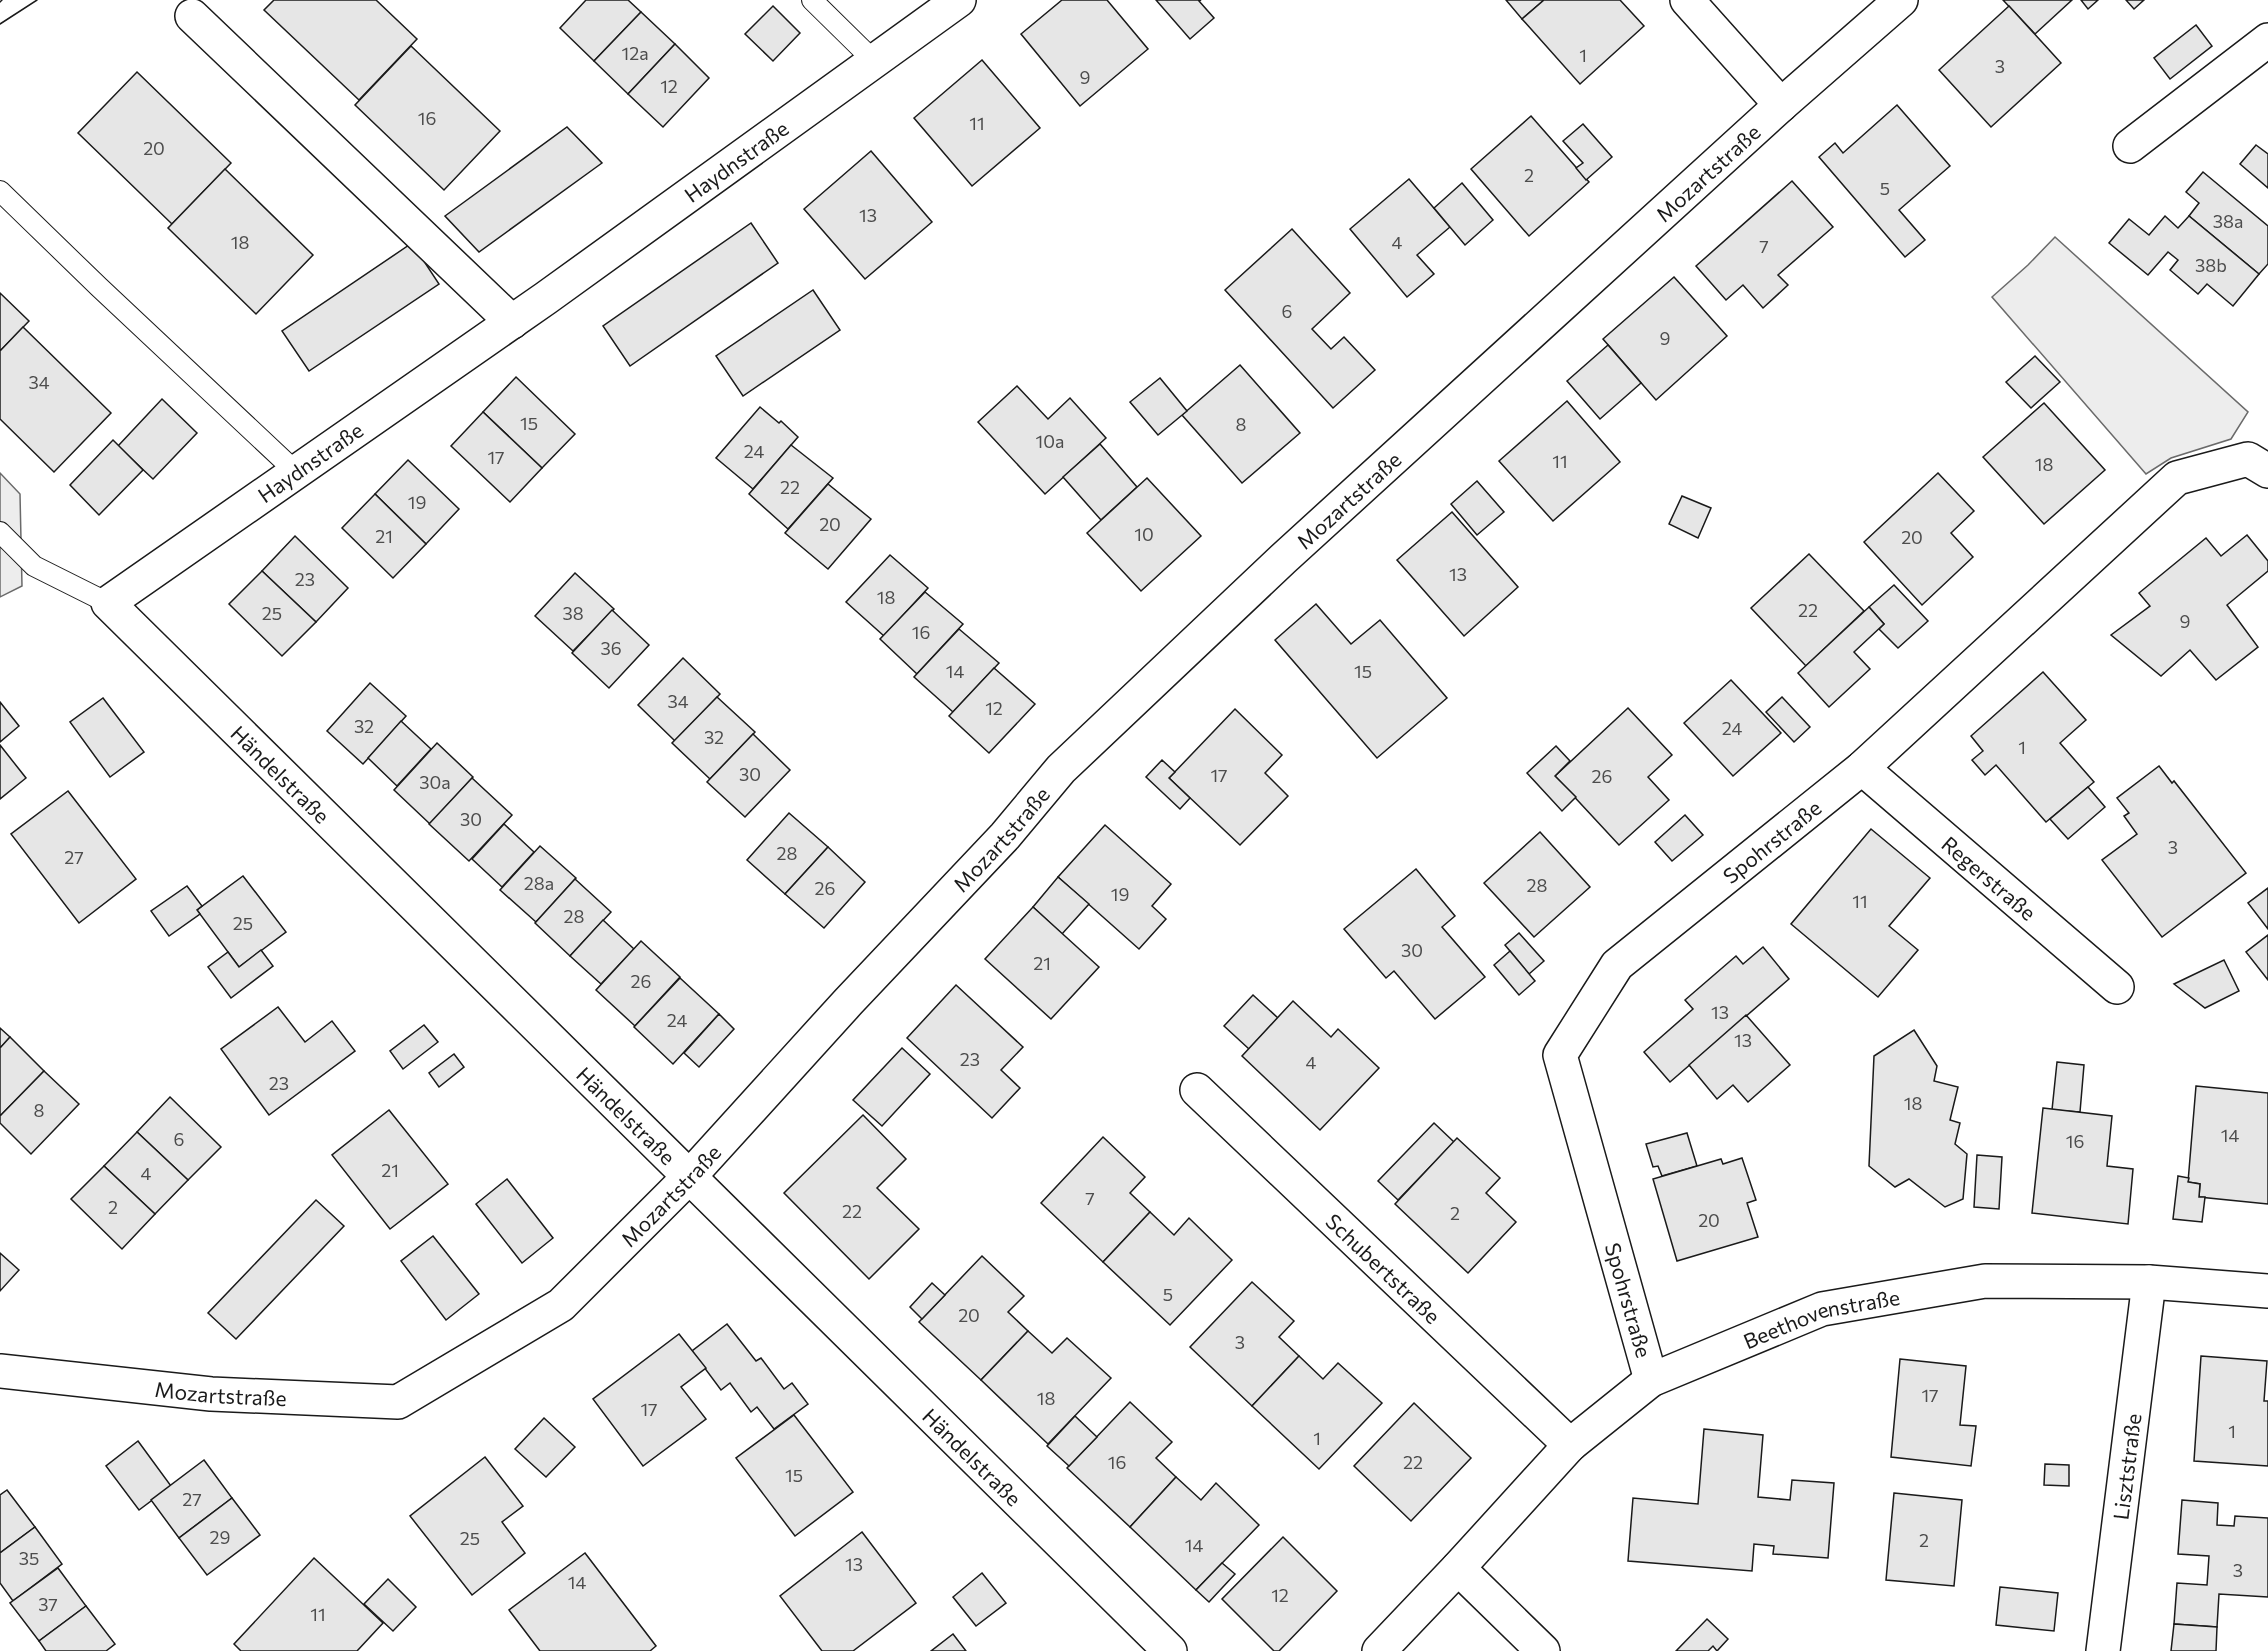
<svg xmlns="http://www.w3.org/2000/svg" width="2268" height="1651" font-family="Commissioner,sans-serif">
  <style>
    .built { fill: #ededed; stroke: #6a6a6a; stroke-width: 1.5 }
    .building { fill: #e6e6e6; stroke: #1a1a1a; stroke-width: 1.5 }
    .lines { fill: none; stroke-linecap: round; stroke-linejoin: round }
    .service-casing { stroke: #1a1a1a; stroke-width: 22 }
    .minor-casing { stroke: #1a1a1a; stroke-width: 36 }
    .service { stroke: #fff; stroke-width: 20 }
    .minor { stroke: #fff; stroke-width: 33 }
    .tram { stroke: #1a1a1a; stroke-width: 1.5 }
    .labels { text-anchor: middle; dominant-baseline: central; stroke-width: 4.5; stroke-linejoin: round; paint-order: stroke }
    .number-label { font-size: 18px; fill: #4d4d4d }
    .street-label { font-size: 21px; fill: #1a1a1a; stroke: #fff }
  </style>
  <rect width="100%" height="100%" fill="#fff"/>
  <g class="built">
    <path d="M2055,237l193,175 -17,27 -60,19 -25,16 -154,-177 36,-32z"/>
    <path d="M0,473l20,21 2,92 -22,11z"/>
  </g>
  <g class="building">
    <path d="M274,0h102l41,39 -58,61 -95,-90z"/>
    <path d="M586,0h42l13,12 -47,49 -34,-33z"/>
    <path d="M1062,0h45l41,49 -68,57 -59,-72z"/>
    <path d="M1156,0h45l-2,1 15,17 -24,21z"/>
    <path d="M1506,0h38l-22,19z"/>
    <path d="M1544,0h76l24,26 -64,58 -58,-65z"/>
    <path d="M2003,0h69l-37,34z"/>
    <path d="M2081,0h17l-10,9z"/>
    <path d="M2126,0h18l-10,9z"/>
    <path d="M773,6l27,27 -27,28 -28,-27z"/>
    <path d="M2009,6l52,57 -70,64 -52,-57z"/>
    <path d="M641,12l34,32 -47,50 -34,-33z"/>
    <path d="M2196,25l16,21 -42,33 -16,-21z"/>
    <path d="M675,44l34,34 -46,49 -35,-33z"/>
    <path d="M411,46l89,85 -56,59 -89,-85z"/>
    <path d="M982,60l58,68 -68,58 -58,-68z"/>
    <path d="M137,72l94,91 -59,61 -94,-91z"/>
    <path d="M1897,105l53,61 -51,44 26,30 -20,17 -86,-100 16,-14 8,10z"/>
    <path d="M1531,116l58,66 -60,54 -58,-67z"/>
    <path d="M1583,124l29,33 -26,23 -10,-12 7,-5 -20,-22z"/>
    <path d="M567,127l35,36 -123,89 -34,-36z"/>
    <path d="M2256,145l12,9v34l-28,-24z"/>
    <path d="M871,151l61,71 -67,57 -61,-70z"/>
    <path d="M225,169l88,86 -57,59 -88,-86z"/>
    <path d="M2203,172l65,54v38l-9,10 -70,-58 10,-13 -13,-11z"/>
    <path d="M1409,179l41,48 -33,28 17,19 -27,23 -57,-68z"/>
    <path d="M1792,181l41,46 -55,48 10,10 -25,23 -20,-23 -17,15 -30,-34z"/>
    <path d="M1462,183l31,37 -28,25 -31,-37z"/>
    <path d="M2165,216l13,12 11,-12 70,58 -26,32 -26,-22 -9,10 -28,-24 8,-10 -10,-8 -20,23 -39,-32 20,-24 20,16z"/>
    <path d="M751,223l27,40 -148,103 -27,-40z"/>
    <path d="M1292,229l58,64 -38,36 19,20 13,-12 31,33 -42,38 -108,-118z"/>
    <path d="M412,243l27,41 -130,87 -27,-40z"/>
    <path d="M1674,277l53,59 -71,64 -53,-61z"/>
    <path d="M813,290l27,40 -97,66 -27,-40z"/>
    <path d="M0,293l29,28 -29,30z"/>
    <path d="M23,327l88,86 -57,59 -54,-53v-68z"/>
    <path d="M1608,345l33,38 -41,36 -33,-38z"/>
    <path d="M2035,356l25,26 -29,26 -25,-26z"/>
    <path d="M1240,365l60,68 -58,50 -60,-68z"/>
    <path d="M516,377l59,57 -33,34 -59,-56z"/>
    <path d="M1160,378l27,33 -29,24 -28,-33z"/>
    <path d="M1017,386l31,33 22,-21 36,40 -61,56 -67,-72z"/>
    <path d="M162,399l35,34 -44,46 -35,-33z"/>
    <path d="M1567,401l53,61 -67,59 -54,-60z"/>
    <path d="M2044,403l61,67 -61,54 -61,-67z"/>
    <path d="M760,407l19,16 2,-2 17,16 -45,52 -37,-31z"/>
    <path d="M483,412l59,56 -32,34 -59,-56z"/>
    <path d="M113,440l30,30 -44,45 -29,-30z"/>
    <path d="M1100,444l37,43 -36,33 -38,-43z"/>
    <path d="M791,445l42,33 -45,51 -39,-35z"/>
    <path d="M408,460l51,49 -33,35 -51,-50z"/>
    <path d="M1938,473l36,38 -23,22 22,24 -51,48 -58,-63z"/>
    <path d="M1147,478l54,58 -60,55 -54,-58z"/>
    <path d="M1477,481l27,31 -27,23 -26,-31z"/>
    <path d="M828,484l43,35 -43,50 -43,-36z"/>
    <path d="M375,494l51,50 -33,34 -51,-50z"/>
    <path d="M1682,496l29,12 -13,30 -29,-14z"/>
    <path d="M1452,512l66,75 -54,49 -67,-76z"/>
    <path d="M2247,535l21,26v10l-41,34 31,42 -42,33 -26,-30 -29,26 -50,-41 39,-29 -11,-13 67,-55 15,18z"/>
    <path d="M295,536l53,52 -32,34 -54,-51z"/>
    <path d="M1809,554l55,57 -58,55 -55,-58z"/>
    <path d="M890,555l38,33 -44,48 -38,-34z"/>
    <path d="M262,571l54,51 -34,34 -53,-52z"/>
    <path d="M575,573l39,36 -41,42 -38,-35z"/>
    <path d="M1894,585l34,36 -30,27 -19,-19 5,-5 -15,-17z"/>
    <path d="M925,592l38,32 -46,50 -37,-35z"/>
    <path d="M1316,604l35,40 29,-24 67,78 -70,60 -102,-118z"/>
    <path d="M1869,607l15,17 -30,28 16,17 -41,38 -31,-34z"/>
    <path d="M612,610l37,35 -40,43 -37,-35z"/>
    <path d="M959,629l40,34 -46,49 -39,-35z"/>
    <path d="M683,658l37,36 -45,47 -37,-36z"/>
    <path d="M994,668l41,36 -46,49 -40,-37z"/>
    <path d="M2043,672l43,48 -26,23 34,39 -48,40 -50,-57 -11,10 -13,-15 11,-9 -12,-15z"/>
    <path d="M1731,680l50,53 -48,43 -49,-53z"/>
    <path d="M370,683l36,33 -43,48 -36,-33z"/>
    <path d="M717,697l38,35 -45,47 -38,-36z"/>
    <path d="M1782,697l28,30 -16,15 -28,-30z"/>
    <path d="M103,698l41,54 -34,25 -40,-55z"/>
    <path d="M0,702l19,24 -19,16z"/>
    <path d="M1628,708l44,47 -24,22 21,23 -50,45 -64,-69z"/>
    <path d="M1235,709l47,46 -17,18 23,23 -48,49 -71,-67z"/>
    <path d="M401,721l30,28 -34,37 -29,-28z"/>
    <path d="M753,734l37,36 -45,47 -38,-35z"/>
    <path d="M437,743l36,34 -43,47 -36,-34z"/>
    <path d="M0,745l26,33 -26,21z"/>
    <path d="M1556,746l14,15 -15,15 21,21 -14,14 -35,-38z"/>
    <path d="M1162,760l13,12 -6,6 21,20 -10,11 -34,-32z"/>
    <path d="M2159,766l13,17 2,-2 72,92 -84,64 -60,-77 35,-26 -13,-18 5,-3 -12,-15z"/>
    <path d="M472,778l40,37 -43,46 -40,-37z"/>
    <path d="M2088,787l17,20 -37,32 -18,-20z"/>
    <path d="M68,791l68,88 -57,44 -68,-89z"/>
    <path d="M789,813l39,34 -43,47 -38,-34z"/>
    <path d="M1685,815l18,20 -31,26 -17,-19z"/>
    <path d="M504,824l30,28 -32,35 -30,-28z"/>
    <path d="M1105,825l66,59 -19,22 14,13 -27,30 -81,-72z"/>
    <path d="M1871,829l59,49 -41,48 29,24 -40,47 -87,-73z"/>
    <path d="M1540,832l50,55 -56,50 -50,-54z"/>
    <path d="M540,846l36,32 -40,44 -36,-32z"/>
    <path d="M828,847l37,35 -41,46 -39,-34z"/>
    <path d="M1416,869l39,47 -13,11 43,50 -50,42 -41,-48 -8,7 -42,-49z"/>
    <path d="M243,876l43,56 -47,35 -42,-57z"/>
    <path d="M1058,877l31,27 -27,30 -29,-27z"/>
    <path d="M575,879l36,33 -41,44 -35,-33z"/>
    <path d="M187,886l15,20 -5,4 3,4 -31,22 -18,-25z"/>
    <path d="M2268,888v41l-20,-26z"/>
    <path d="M1033,907l66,60 -48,52 -66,-60z"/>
    <path d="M603,920l31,29 -33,35 -31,-28z"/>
    <path d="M1519,933l25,28 -15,13 -24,-29z"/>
    <path d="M2268,935v45l-22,-28z"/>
    <path d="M641,941l39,36 -45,49 -39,-36z"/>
    <path d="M1763,947l26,32 -119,103 -26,-30 49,-43 -8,-9 51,-44 7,8z"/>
    <path d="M261,950l12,16 -42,32 -23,-31 20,-15 11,15z"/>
    <path d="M1510,951l25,30 -16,14 -25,-30z"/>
    <path d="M2224,960l15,31 -34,17 -31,-24z"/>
    <path d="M680,978l39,36 -46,50 -39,-37z"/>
    <path d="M956,985l67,62 -22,23 19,18 -28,30 -85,-80z"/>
    <path d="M1253,995l25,23 -29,31 -25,-23z"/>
    <path d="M1293,1001l38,36 7,-8 41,39 -59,62 -78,-74z"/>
    <path d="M278,1007l27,35 27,-21 23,30 -86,64 -48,-66z"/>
    <path d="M719,1014l15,15 -35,38 -15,-14z"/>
    <path d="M1746,1015l44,50 -42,37 -15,-17 -16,14 -28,-34z"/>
    <path d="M424,1025l14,17 -35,27 -13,-18z"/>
    <path d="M0,1028l10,9 -10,11z"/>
    <path d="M1914,1030l23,36 -3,15 24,6 -8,33 10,3 -5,21 12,10 -4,45 -18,8 -36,-28 -14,8 -26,-21 5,-110z"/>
    <path d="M10,1037l34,34 -44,45v-68z"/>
    <path d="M902,1048l28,26 -48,52 -29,-26z"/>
    <path d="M454,1054l10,13 -25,20 -10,-14z"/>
    <path d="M2057,1062l27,3 -4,47 -28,-2z"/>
    <path d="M44,1071l35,33 -48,50 -31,-31v-7z"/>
    <path d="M2196,1086l72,7v111l-69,-7 1,-13 -12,-2z"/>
    <path d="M170,1097l51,50 -33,33 -51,-48z"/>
    <path d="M2043,1108l69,8 -5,50 26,3 -5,55 -96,-11z"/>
    <path d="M389,1110l59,74 -58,45 -58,-74z"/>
    <path d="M863,1115l43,44 -29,29 42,41 -50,50 -85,-86z"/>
    <path d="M1434,1123l20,19 -56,58 -20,-19z"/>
    <path d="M137,1132l51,48 -33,34 -51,-48z"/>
    <path d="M1687,1133l10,33 -35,10 -4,-10 -5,1 -7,-23z"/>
    <path d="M1103,1137l42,40 -15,16 20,19 -47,50 -62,-59z"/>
    <path d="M1457,1138l43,40 -14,15 30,29 -48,51 -73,-69z"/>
    <path d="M1977,1155l25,2 -3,52 -25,-2z"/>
    <path d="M1742,1158l14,42 -9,3 11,34 -81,24 -24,-82 68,-20 2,5z"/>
    <path d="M104,1166l51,48 -33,35 -51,-50z"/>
    <path d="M2178,1176l11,2 -1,4 12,2 -1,13h6l-3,25 -29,-3z"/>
    <path d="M507,1179l46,59 -31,25 -46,-59z"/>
    <path d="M316,1200l28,26 -108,113 -28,-26z"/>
    <path d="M1150,1212l24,23 15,-17 43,42 -62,65 -67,-63z"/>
    <path d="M433,1236l46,58 -33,26 -45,-59z"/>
    <path d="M0,1253l19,17 -19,21z"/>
    <path d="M982,1256l42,40 -16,16 20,19 -47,49 -62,-58z"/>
    <path d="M1252,1282l42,39 -15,16 20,19 -47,50 -62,-59z"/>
    <path d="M932,1283l13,12 -23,24 -12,-12z"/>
    <path d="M727,1324l29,37 5,-3 23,31 8,-6 16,21 -34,25 -17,-22 -6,5 -21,-29 -9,7 -29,-39z"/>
    <path d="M1028,1331l24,22 15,-15 44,40 -63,66 -67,-64z"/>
    <path d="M679,1334l27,34 -25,19 25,32 -63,47 -50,-67z"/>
    <path d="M1299,1356l24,23 15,-16 44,40 -63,66 -67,-63z"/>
    <path d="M2201,1356l66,5 -3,40h4v65l-74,-5z"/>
    <path d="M1900,1359l66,7 -6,59 16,1 -5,40 -80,-9z"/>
    <path d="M1130,1402l42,40 -16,16 20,19 -46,50 -63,-59z"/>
    <path d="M1414,1403l57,55 -60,63 -57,-55z"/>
    <path d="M794,1415l59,77 -58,44 -59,-78z"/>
    <path d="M1075,1416l22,21 -28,29 -22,-20z"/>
    <path d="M544,1418l31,29 -29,30 -31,-28z"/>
    <path d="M1704,1429l59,6 -5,62 32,3 2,-20 42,3 -6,75 -55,-4 1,-8 -20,-2 -2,27 -124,-10 5,-63 65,6z"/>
    <path d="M138,1441l33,45 -32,24 -33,-44z"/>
    <path d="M485,1457l38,49 -21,16 23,31 -53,42 -62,-79z"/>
    <path d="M204,1460l28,38 -53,40 -28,-38z"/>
    <path d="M2045,1464l24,1v21l-25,-1z"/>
    <path d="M1176,1477l25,23 15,-17 43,42 -63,65 -66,-63z"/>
    <path d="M7,1490l28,37 -35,26v-58z"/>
    <path d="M1894,1493l68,7 -8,86 -68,-6z"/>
    <path d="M232,1498l28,37 -53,40 -28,-37z"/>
    <path d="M2182,1500l36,3 -1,22 17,1 1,-10 33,2v79l-49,-3 -2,33 -43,-3 3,-41 30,2 2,-29 -31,-2z"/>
    <path d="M35,1527l27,37 -49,37 -13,-18v-30z"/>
    <path d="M862,1532l54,71 -63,48h-31l-42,-55z"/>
    <path d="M1283,1537l54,54 -58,60h-5l-52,-52z"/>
    <path d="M585,1553l71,93 -6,5h-110l-31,-41z"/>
    <path d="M314,1558l69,65 -26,28h-116l-7,-7z"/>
    <path d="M1222,1563l13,11 -26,28 -13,-12z"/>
    <path d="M58,1568l28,38 -47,35 -29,-38z"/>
    <path d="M982,1573l24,30 -30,23 -23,-29z"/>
    <path d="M388,1579l28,28 -23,24 -29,-27z"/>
    <path d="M2000,1587l58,6 -4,38 -58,-6z"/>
    <path d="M86,1606l29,38 -9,7h-60l-7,-10z"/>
    <path d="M1707,1619l21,20 -11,12 -4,-5 -5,5h-32z"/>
    <path d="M2174,1624l43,3 -1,24h-45z"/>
    <path d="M953,1634l13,17h-35z"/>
  </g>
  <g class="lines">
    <g class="service-casing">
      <g id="service">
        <path d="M812,0l62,61"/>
        <path d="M0,191l99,96 197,185"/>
        <path d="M0,532l34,34 74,37"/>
      </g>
    </g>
    <g class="minor-casing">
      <g id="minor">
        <path id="s1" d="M959,0l-413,298 -438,305 1062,1048"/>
        <path d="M1687,0l94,105"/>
        <path d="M192,16l320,306"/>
        <path d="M2130,146l138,-106"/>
        <path id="s2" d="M1862,768l255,219"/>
        <path id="s3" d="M1197,1090l373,355"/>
        <path id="s4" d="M0,1371l211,23 187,8 163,-97 128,-128 159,-175 157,-166 56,-67 222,-210 498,-454 120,-105"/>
        <path id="s5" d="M1651,1380l-91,-325 57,-90 245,-197 315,-290 71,-19 20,12"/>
        <path d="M1458,1568l85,83"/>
        <path id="s6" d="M1379,1651l79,-83 112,-123 81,-65 171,-71 163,-28 164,1 119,9"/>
        <path id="s7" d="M2103,1651l46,-369"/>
      </g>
    </g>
    <use href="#service" class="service"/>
    <use href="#minor" class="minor"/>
    <g class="tram">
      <path d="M0,2l2,-2"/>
      <path d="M0,24l37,-24"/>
    </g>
  </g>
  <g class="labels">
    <g class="number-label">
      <text x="635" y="53">12a</text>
      <text x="1583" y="55">1</text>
      <text x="2000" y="66">3</text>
      <text x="1085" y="77">9</text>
      <text x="669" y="86">12</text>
      <text x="427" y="118">16</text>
      <text x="977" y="123">11</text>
      <text x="154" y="148">20</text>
      <text x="1529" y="175">2</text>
      <text x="1885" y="188">5</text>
      <text x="868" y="215">13</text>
      <text x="2228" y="221">38a</text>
      <text x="240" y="242">18</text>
      <text x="1397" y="242">4</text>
      <text x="1764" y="246">7</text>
      <text x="2211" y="265">38b</text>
      <text x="1287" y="311">6</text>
      <text x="1665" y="338">9</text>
      <text x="39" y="382">34</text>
      <text x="529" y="423">15</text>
      <text x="1241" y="424">8</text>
      <text x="1050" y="441">10a</text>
      <text x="754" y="451">24</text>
      <text x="496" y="457">17</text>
      <text x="1560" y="461">11</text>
      <text x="2044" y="464">18</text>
      <text x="790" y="487">22</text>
      <text x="417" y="502">19</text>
      <text x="830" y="524">20</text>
      <text x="1144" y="534">10</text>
      <text x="384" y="536">21</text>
      <text x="1912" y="537">20</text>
      <text x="1458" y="574">13</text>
      <text x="305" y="579">23</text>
      <text x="886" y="597">18</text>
      <text x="1808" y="610">22</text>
      <text x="272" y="613">25</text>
      <text x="573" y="613">38</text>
      <text x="2185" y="621">9</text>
      <text x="921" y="632">16</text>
      <text x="611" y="648">36</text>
      <text x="955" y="671">14</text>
      <text x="1363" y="671">15</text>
      <text x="678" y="701">34</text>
      <text x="994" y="708">12</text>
      <text x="364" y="726">32</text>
      <text x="1732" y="728">24</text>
      <text x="714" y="737">32</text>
      <text x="2022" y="747">1</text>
      <text x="750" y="774">30</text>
      <text x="1219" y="775">17</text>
      <text x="1602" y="776">26</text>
      <text x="435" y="782">30a</text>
      <text x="471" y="819">30</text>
      <text x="2173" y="847">3</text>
      <text x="787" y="853">28</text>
      <text x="74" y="857">27</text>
      <text x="539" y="883">28a</text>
      <text x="1537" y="885">28</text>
      <text x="825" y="888">26</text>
      <text x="1120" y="894">19</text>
      <text x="1860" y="901">11</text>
      <text x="574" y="916">28</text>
      <text x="243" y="923">25</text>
      <text x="1412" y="950">30</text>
      <text x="1042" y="963">21</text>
      <text x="641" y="981">26</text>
      <text x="1720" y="1012">13</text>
      <text x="677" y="1020">24</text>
      <text x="1743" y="1040">13</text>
      <text x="970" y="1059">23</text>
      <text x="1311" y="1062">4</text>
      <text x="279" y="1083">23</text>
      <text x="1913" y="1103">18</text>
      <text x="39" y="1110">8</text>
      <text x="2230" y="1135">14</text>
      <text x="179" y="1139">6</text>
      <text x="2075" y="1141">16</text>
      <text x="390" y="1170">21</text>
      <text x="146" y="1173">4</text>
      <text x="1090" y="1198">7</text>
      <text x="113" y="1207">2</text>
      <text x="852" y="1211">22</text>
      <text x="1455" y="1213">2</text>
      <text x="1709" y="1220">20</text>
      <text x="1168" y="1294">5</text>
      <text x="969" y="1315">20</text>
      <text x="1240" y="1342">3</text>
      <text x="1930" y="1395">17</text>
      <text x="1046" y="1398">18</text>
      <text x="649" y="1409">17</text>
      <text x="2232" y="1431">1</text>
      <text x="1317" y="1438">1</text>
      <text x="1117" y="1462">16</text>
      <text x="1413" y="1462">22</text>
      <text x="794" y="1475">15</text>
      <text x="192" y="1499">27</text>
      <text x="220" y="1537">29</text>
      <text x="470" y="1538">25</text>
      <text x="1924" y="1540">2</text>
      <text x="1194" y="1545">14</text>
      <text x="29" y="1558">35</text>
      <text x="854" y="1564">13</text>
      <text x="2238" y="1570">3</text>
      <text x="577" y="1582">14</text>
      <text x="1280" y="1595">12</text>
      <text x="48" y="1604">37</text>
      <text x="318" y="1614">11</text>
    </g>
    <g class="street-label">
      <text transform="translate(736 161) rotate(-36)">Haydnstraße</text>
      <text stroke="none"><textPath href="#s4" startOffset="2202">Mozartstraße</textPath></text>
      <text transform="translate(310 462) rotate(-35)">Haydnstraße</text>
      <text stroke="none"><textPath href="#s4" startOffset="1716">Mozartstraße</textPath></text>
      <text stroke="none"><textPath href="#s1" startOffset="1286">Händelstraße</textPath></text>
      <text stroke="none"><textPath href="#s4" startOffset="1230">Mozartstraße</textPath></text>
      <text stroke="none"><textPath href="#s5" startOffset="642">Spohrstraße</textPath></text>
      <text stroke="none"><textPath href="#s2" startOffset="168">Regerstraße</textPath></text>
      <text stroke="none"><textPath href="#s1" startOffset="1772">Händelstraße</textPath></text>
      <text stroke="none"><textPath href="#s4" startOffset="744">Mozartstraße</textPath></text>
      <text stroke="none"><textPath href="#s3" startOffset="258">Schubertstraße</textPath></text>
      <text transform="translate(1629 1300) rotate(74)">Spohrstraße</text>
      <text stroke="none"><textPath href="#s6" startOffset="567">Beethovenstraße</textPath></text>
      <text stroke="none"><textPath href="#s4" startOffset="222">Mozartstraße</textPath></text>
      <text stroke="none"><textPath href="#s1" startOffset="2258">Händelstraße</textPath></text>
      <text stroke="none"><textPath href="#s7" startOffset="186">Lisztstraße</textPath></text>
    </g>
  </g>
</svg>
